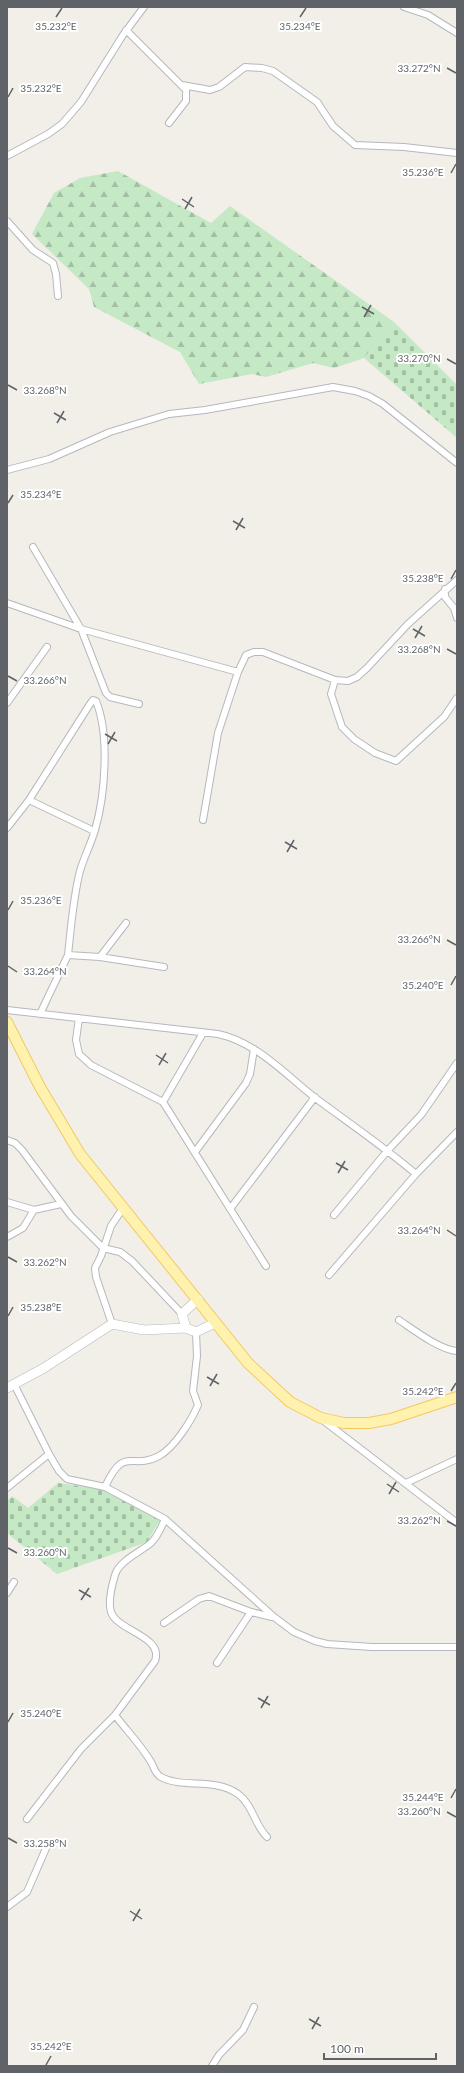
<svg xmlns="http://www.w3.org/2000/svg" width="464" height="2073" font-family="Lato,sans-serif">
<defs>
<pattern id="forest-firs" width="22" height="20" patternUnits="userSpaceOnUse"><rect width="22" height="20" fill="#c5e8c5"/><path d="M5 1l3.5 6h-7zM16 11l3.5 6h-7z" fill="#a3c0a4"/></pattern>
<pattern id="cemetery-stones" width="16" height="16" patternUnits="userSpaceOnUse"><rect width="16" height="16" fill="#c5e8c5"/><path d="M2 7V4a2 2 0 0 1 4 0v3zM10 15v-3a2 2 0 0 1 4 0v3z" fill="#a3c0a4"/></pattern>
</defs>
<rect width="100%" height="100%" fill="#f1efe8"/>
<!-- forest -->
<path fill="url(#forest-firs)" d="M 118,171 L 211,223 L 230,206 L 394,322 L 364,358 L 334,368 L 313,363 L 266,377 L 252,374 L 199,384 L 180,352 L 94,307 L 89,289 L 32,234 L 54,193 L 80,178 Z"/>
<!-- cemetery -->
<path fill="url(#cemetery-stones)" d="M 394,322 L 457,385 L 457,438 L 364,358 Z
M 58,1483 L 102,1489 L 160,1520 L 147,1542 L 57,1574 L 7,1533 L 7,1501 L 12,1496 L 28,1508 Z"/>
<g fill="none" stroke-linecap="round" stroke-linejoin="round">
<defs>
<path id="street" d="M 404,7 L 428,15 L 457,33
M 126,30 L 186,90 L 186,101 L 169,123
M 182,85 L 210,90 L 219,87 L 245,67 L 262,68 L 273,71 L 317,102 L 333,126 L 355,145 L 404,147 L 457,153
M 7,156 L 48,134 L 62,124 L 81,102 L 123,35 L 144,7
M 7,221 L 33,250 L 53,263 L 56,274 L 58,296
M 7,470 L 49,459 L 110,432 L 169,414 L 205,410 L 333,387 L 355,391 L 369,396 L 383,404 L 457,463
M 33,547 L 81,629 L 106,693 L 110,697 L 139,704
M 445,589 L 445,597 L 454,608 L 457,618
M 7,603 L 81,629 L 238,672
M 335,680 L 331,694 L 342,727 L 354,739 L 375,753 L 396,761 L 444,717 L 457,698
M 7,703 L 47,647
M 29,800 L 94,831
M 203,820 L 218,733 L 238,672 L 246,655 L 254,652 L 263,652 L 335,680 L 348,681 L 357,677 L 367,668 L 408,624 L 457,580
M 7,828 L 29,800 L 90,704 L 93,700 L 96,701 C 110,735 105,796 95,830 C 91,844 84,857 80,871 C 73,898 71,928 68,955
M 100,957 L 126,923
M 7,1010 L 218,1034 C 256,1042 285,1074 314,1097 C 349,1123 383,1146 416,1174 L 329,1275
M 40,1014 L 68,955 L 100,957 L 164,967
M 79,1018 L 76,1040 L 79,1054 L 91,1065 L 163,1102 L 266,1266
M 163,1102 L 203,1033
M 7,1140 L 15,1143 L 22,1150 L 71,1216 L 103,1248 L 120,1252 L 132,1261 L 182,1314
M 195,1152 L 246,1083 L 250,1074 L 254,1049
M 416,1174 L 457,1132
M 7,1202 L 34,1210 L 61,1204
M 230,1209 L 315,1097
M 334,1215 L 388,1150 L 421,1115 L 457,1063
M 7,1237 L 23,1228 L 34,1210
M 399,1320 C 414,1330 440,1350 457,1351
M 112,1324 L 96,1277 L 95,1268 L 101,1256 L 111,1226 L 123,1208
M 15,1386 L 49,1454 L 59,1471 L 67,1479 L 105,1487 L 165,1519 L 274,1617 L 294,1632 L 315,1641 L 327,1644 L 372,1647 L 457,1647
M 324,1421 L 457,1523
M 406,1483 L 457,1459
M 105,1487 C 125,1444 131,1471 159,1456 C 175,1447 191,1421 198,1405 L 193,1391 L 197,1356 L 196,1332
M 7,1488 L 49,1454
M 7,1593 L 14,1582
M 164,1623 L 199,1599 L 209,1596 L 251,1612 L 272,1617
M 217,1663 L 251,1612
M 115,1715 C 127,1731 141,1745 151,1762 C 154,1767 155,1774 161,1777 C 183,1789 214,1777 238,1794 C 253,1805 254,1824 267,1837
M 27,1819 L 81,1749 L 115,1715 L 155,1661 C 164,1636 117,1631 111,1612 C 108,1602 112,1585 115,1575 C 119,1561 140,1552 151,1543 C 158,1536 161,1528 165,1519
M 7,1907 L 27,1892 L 47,1846
M 212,2066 L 219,2055 L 243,2030 L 254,2007"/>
<path id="secondary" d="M 186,1328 L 182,1314 L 198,1299
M 7,1388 L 44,1368 L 112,1324 L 144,1330 L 186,1328 L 196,1332 L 215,1323"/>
<path id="primary" d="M 7,1022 L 40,1087 L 80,1154 L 248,1363 L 290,1402 L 321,1418 L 344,1423 L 369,1423 L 391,1419 L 457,1397"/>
</defs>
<!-- street casing -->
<use href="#street" stroke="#b5b8bc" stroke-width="8"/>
<!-- secondary casing -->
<use href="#secondary" stroke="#b6babf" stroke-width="10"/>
<!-- primary casing -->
<use href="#primary" stroke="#f2c960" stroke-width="12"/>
<!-- street -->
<use href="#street" stroke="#fff" stroke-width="6"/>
<!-- secondary -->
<use href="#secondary" stroke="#fff" stroke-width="9"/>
<!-- primary -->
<use href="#primary" stroke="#fff2af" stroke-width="10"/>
</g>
<!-- ticks -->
<path fill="none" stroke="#5f6368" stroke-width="1.5" d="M 56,17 L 62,8M 300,17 L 306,8M 447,68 L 456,73M 8,97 L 13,88M 451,173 L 456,164M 182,199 L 194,207M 185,209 L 192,197M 362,307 L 374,314M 364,317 L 371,305M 447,359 L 456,364M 8,385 L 17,390M 54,413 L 66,420M 57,423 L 64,411M 8,503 L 13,495M 233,521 L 245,528M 236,530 L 243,518M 451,579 L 456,570M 413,629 L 425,636M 415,638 L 422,626M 447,649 L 456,654M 8,676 L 17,681M 105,734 L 117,741M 108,744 L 115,732M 285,842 L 297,849M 287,852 L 294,840M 8,910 L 13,901M 447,940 L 456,945M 8,966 L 17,972M 451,985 L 456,976M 156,1055 L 168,1063M 159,1065 L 166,1053M 336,1163 L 348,1170M 338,1173 L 345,1161M 447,1230 L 456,1236M 8,1257 L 17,1262M 8,1316 L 13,1307M 207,1377 L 219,1384M 210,1386 L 217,1374M 451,1391 L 456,1383M 387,1484 L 399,1492M 389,1494 L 396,1482M 447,1521 L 456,1526M 8,1548 L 17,1553M 79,1590 L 91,1597M 81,1600 L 89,1588M 258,1698 L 270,1705M 261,1708 L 268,1696M 8,1722 L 13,1713M 451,1798 L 456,1789M 447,1812 L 456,1817M 8,1838 L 17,1843M 130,1911 L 142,1919M 133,1921 L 140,1909M 309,2019 L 321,2026M 312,2029 L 319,2017M 46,2065 L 51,2056"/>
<g font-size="10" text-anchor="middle" fill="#5f6368" stroke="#fff" stroke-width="4" stroke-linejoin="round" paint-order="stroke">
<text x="300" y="30">35.234°E</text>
<text x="56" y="30">35.232°E</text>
<text x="419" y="72">33.272°N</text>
<text x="41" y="92">35.232°E</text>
<text x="423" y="176">35.236°E</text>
<text x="419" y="362">33.270°N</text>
<text x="45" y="394">33.268°N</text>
<text x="41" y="498">35.234°E</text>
<text x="423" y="582">35.238°E</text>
<text x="419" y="653">33.268°N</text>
<text x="45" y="684">33.266°N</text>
<text x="41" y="904">35.236°E</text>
<text x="419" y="943">33.266°N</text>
<text x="45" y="975">33.264°N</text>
<text x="423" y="989">35.240°E</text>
<text x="419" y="1234">33.264°N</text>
<text x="45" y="1266">33.262°N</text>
<text x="41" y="1311">35.238°E</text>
<text x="423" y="1395">35.242°E</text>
<text x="419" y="1524">33.262°N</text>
<text x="45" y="1556">33.260°N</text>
<text x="41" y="1717">35.240°E</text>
<text x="423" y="1801">35.244°E</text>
<text x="419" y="1815">33.260°N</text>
<text x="45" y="1847">33.258°N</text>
<text x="51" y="2050">35.242°E</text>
</g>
<!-- border -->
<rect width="464" height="2073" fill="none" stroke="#5f6368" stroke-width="16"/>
<!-- scale -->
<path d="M324 2053v6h112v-6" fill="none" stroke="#5f6368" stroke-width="2"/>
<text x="330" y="2053" font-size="12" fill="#5f6368" stroke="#ffffff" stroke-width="3" paint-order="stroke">100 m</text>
</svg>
